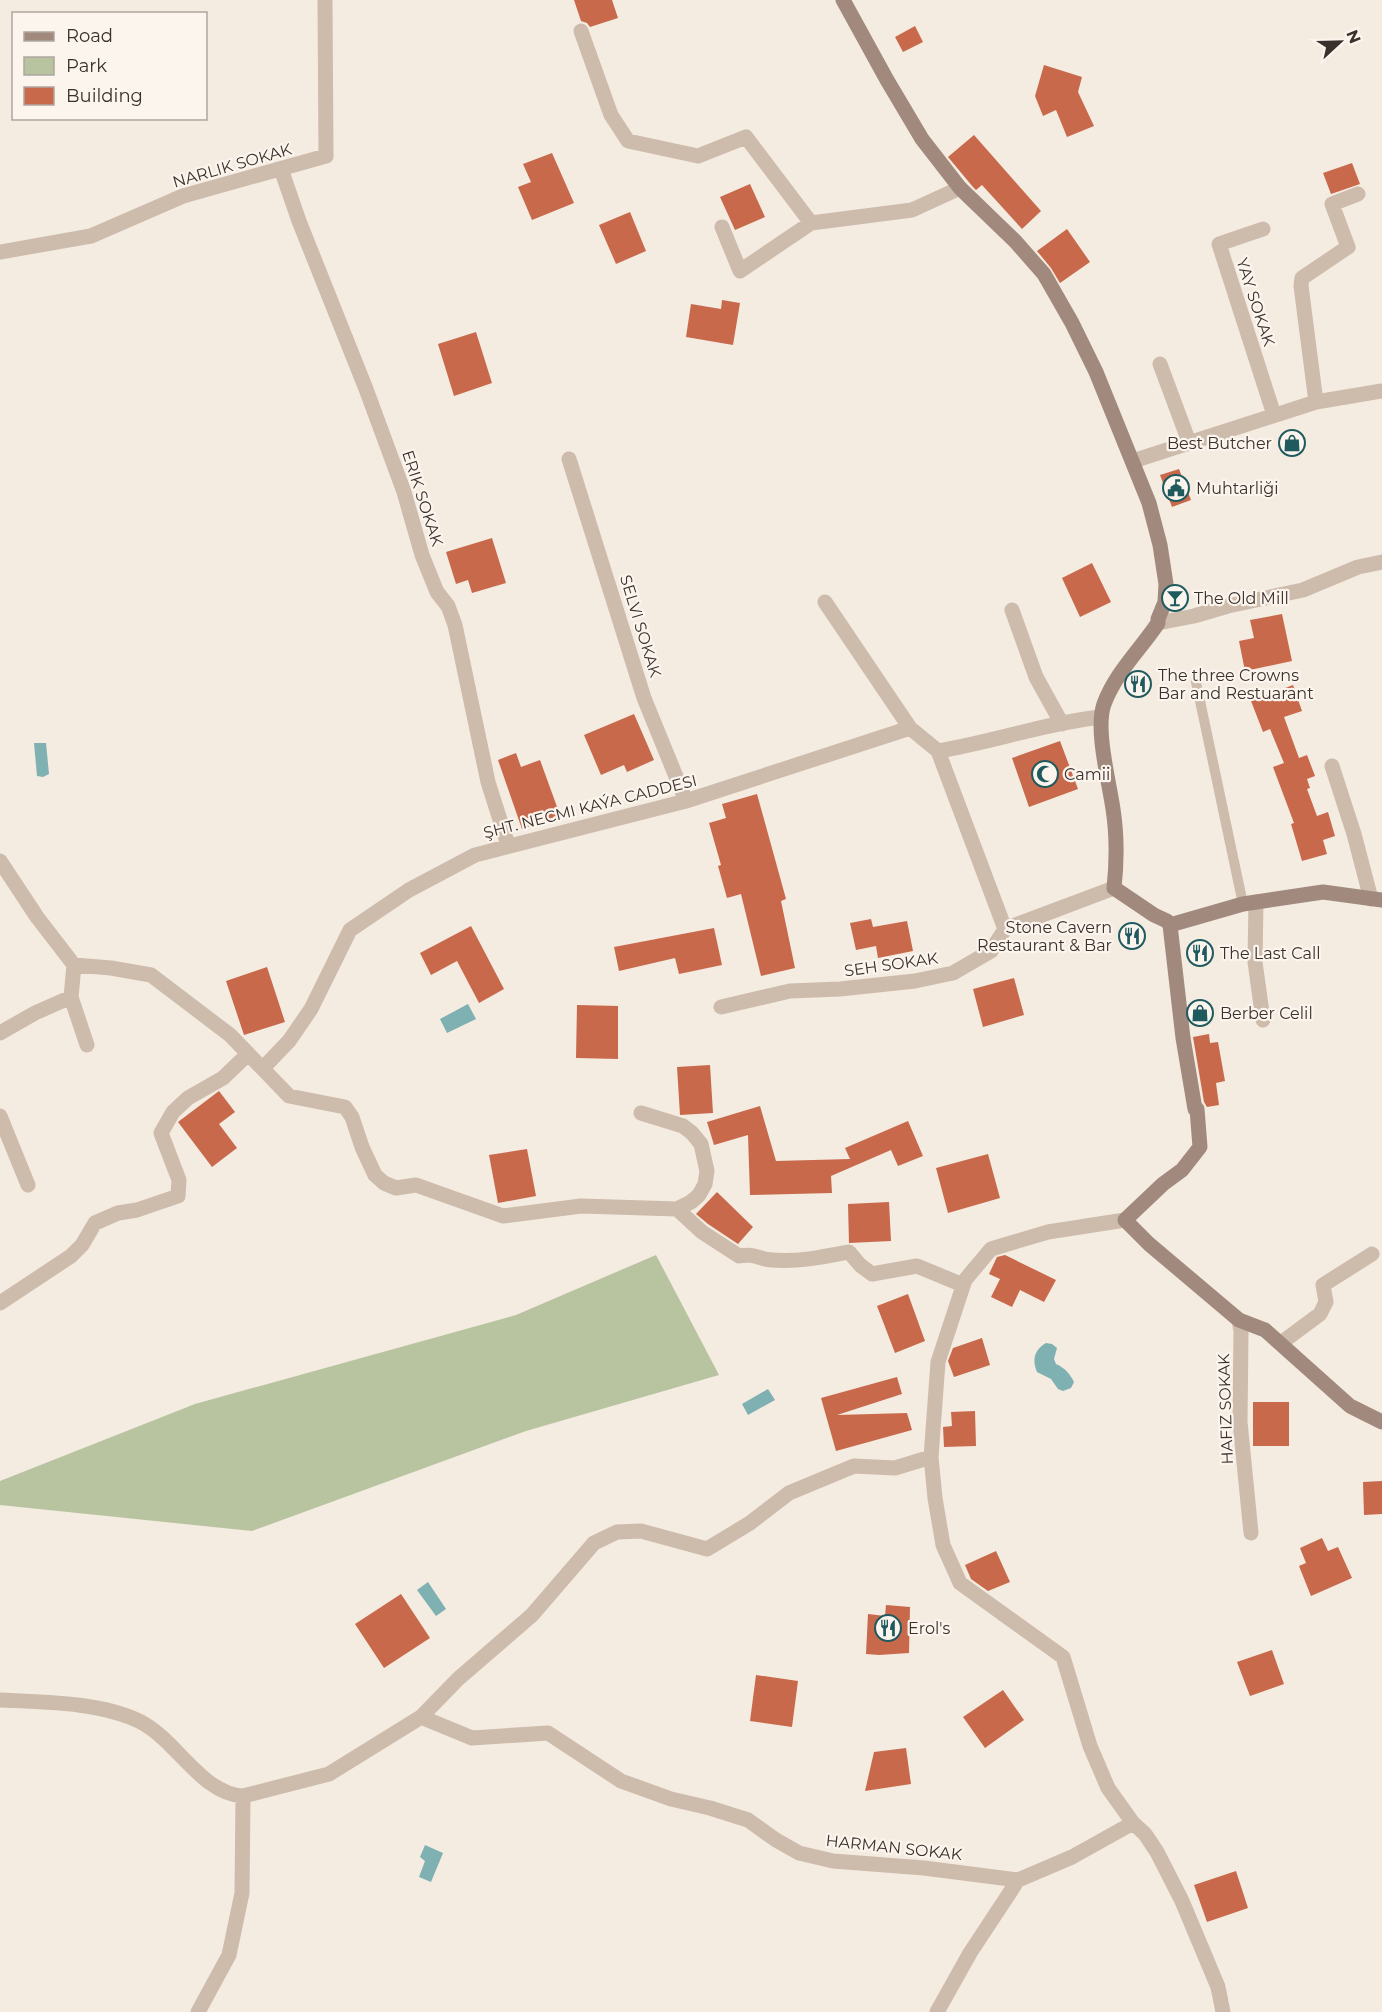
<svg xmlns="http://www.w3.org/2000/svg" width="1382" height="2012" font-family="Montserrat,sans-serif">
<rect width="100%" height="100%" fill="#f4ebe1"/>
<!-- green -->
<path fill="#b8c4a0" d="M 656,1255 L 719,1375 L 526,1431 L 252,1531 L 0,1505 L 0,1481 L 195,1404 L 516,1315 Z"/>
<!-- water -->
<path fill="#7fb0b2" d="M 34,743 L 46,743 L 49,774 L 43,777 L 37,776 Z
M 468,1004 L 476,1019 L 447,1033 L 440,1019 Z
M 1046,1343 L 1052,1344 L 1057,1348 L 1054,1359 L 1056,1364 C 1065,1368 1070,1374 1074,1382 L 1071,1388 L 1063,1391 L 1058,1389 L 1051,1379 L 1037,1372 C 1032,1360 1034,1350 1046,1343 Z
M 768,1389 L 775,1400 L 748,1415 L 742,1404 Z
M 428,1582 L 446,1609 L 436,1616 L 417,1590 Z
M 425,1845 L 443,1853 L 431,1882 L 419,1877 L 425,1861 L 420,1857 Z"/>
<!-- building -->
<path fill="#c8694b" d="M 574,0 L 612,0 L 618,18 L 590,27 L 587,23 L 581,21 Z
M 915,26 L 923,42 L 903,52 L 895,37 Z
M 1044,65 L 1082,77 L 1078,92 L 1094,126 L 1067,137 L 1056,110 L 1043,116 L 1035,96 Z
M 974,135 L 1041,211 L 1022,229 L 982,185 L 976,190 L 973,187 L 948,157 Z
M 552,153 L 574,203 L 532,220 L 518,187 L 531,182 L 523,164 Z
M 1352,163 L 1360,184 L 1331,194 L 1323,173 Z
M 750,184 L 765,217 L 735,230 L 720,197 Z
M 630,212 L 646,251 L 616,264 L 599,225 Z
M 1067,229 L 1090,262 L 1060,283 L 1051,268 L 1037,251 Z
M 722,300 L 740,303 L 733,345 L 686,337 L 691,304 L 721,309 Z
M 476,332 L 492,383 L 454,396 L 438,344 Z
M 1179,469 L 1191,500 L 1172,507 L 1160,475 Z
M 492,538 L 506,583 L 472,593 L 468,580 L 456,584 L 446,552 Z
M 1092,563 L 1111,602 L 1080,617 L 1062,578 Z
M 1282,614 L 1292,661 L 1245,671 L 1239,641 L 1254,638 L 1250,620 Z
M 1293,685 L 1302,711 L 1284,717 L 1299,758 L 1307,755 L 1315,776 L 1307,779 L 1310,788 L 1307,789 L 1317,816 L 1328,812 L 1335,836 L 1323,840 L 1327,854 L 1302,861 L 1291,824 L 1294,823 L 1273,767 L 1284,763 L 1270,729 L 1263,732 L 1251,701 Z
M 634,714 L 654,760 L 627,772 L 624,765 L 601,775 L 584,735 Z
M 1060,741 L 1078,789 L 1029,807 L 1012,758 Z
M 516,753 L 521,767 L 540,760 L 560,815 L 522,829 L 498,760 Z
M 757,794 L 786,899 L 781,901 L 795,968 L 761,976 L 741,894 L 727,898 L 718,866 L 721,865 L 709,823 L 726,818 L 722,804 Z
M 871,919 L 873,927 L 907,921 L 913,951 L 878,958 L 876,946 L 856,950 L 850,923 Z
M 471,926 L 504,989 L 479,1003 L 457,961 L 431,975 L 420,953 Z
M 714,928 L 722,965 L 679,974 L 675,958 L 619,971 L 614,947 Z
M 267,967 L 285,1022 L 244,1035 L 226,981 Z
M 1014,978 L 1024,1015 L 983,1027 L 973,989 Z
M 577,1005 L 618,1006 L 618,1059 L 576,1058 Z
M 1209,1034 L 1210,1043 L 1218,1042 L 1225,1081 L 1216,1083 L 1219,1105 L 1207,1107 L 1204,1102 L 1193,1037 Z
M 710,1065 L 713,1113 L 680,1115 L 677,1067 Z
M 219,1091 L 235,1112 L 219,1124 L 237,1148 L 212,1167 L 178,1122 Z
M 760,1106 L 776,1161 L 850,1159 L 845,1148 L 908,1121 L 923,1156 L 898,1166 L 891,1150 L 831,1176 L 832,1193 L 750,1195 L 748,1135 L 714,1145 L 707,1122 Z
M 527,1149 L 536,1196 L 498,1203 L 489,1155 Z
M 988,1154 L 1000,1198 L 948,1213 L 936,1168 Z
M 717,1192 L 753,1227 L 738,1244 L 708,1224 L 696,1214 Z
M 889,1202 L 891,1241 L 849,1243 L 848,1204 Z
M 1005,1255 L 1056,1280 L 1044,1302 L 1020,1290 L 1012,1307 L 991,1297 L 1000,1279 L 989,1274 L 997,1257 Z
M 908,1294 L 925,1341 L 895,1353 L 877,1306 Z
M 982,1338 L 990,1365 L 954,1377 L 948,1361 L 953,1348 Z
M 897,1377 L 902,1394 L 837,1415 L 907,1413 L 912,1430 L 836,1451 L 821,1398 Z
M 1253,1402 L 1289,1402 L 1289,1446 L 1253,1446 Z
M 975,1411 L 976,1446 L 944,1447 L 943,1427 L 952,1426 L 951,1412 Z
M 1382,1481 L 1382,1514 L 1364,1515 L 1363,1482 Z
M 1322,1538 L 1328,1551 L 1338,1547 L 1352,1578 L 1311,1596 L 1299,1566 L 1306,1563 L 1300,1548 Z
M 996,1551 L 1010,1582 L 988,1591 L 971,1579 L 965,1565 Z
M 401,1594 L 430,1638 L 384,1668 L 355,1624 Z
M 886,1605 L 910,1607 L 909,1653 L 879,1655 L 866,1654 L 868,1614 L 885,1616 Z
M 1272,1650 L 1284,1684 L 1250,1696 L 1237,1662 Z
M 756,1675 L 798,1681 L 792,1727 L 750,1721 Z
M 1003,1690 L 1024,1720 L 985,1748 L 963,1717 Z
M 906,1748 L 911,1784 L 865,1791 L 874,1752 Z
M 1236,1871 L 1248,1908 L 1207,1922 L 1194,1885 Z"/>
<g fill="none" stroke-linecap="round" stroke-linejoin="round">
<!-- lane -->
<path stroke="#cdbbac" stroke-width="10" d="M 1196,682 L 1243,904"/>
<!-- street -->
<path stroke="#cdbbac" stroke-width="15" d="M 581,31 L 611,115 L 628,141 L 698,156 L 746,137 L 811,223
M 281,169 L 299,221 L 366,389 L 404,492 L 422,555 L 437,592 L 448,606 L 455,625 L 488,782 L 508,845
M 722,227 L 740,271 L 811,223 L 912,210 L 960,188
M 1263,229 L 1219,244 L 1274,415
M 0,252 L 91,236 L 183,196 L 326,156 L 325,0
M 1160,364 L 1189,442
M 1316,402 L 1301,286 L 1302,278 L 1348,247 L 1332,204 L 1358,194
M 569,459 L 644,698 L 686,801
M 1133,461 L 1316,402 L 1382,391
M 825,602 L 910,728
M 1012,610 L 1036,677 L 1062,724
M 1158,623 L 1194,616 L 1228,606 L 1303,590 L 1358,567 L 1382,562
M 938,751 L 1005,929
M 1332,766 L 1354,834 L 1371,899
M 0,861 L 37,917 L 74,965 L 111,968 L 151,975 L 230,1035 L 289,1096 L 345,1107 L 352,1117 L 362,1147 L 375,1175 L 384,1183 L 396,1188 L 416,1185 L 503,1216 L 581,1206 L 677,1209 L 691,1202 L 699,1195 L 705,1184 L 707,1171 L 701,1144 L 692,1133 L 683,1126 L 641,1113
M 1256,902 L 1255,962 L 1263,1020
M 71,997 L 87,1045
M 721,1007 L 790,991 L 840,989 L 915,981 L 953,973 L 991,951 L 1005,929 L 1114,888
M 0,1033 L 35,1013 L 71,997 L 74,965
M 263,1068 L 289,1041 L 311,1009 L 350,930 L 409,890 L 475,855 L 686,801 L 910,728 L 938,751 C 993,742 1046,723 1101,717
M 0,1116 L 28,1185
M 677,1209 L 702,1232 L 739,1256 C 755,1253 758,1259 772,1260 C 799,1262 823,1257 849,1252 L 860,1265 L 872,1274 L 917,1266 L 963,1285
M 1125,1220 L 1048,1232 L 991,1249 L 965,1280 L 938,1362 L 931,1457 L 935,1498 L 943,1545 L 960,1583 L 1063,1657 L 1090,1746 L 1108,1788 L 1133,1823 L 1145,1834 L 1157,1852 L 1182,1901 L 1218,1987 L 1223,2012
M 0,1303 L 71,1256 L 82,1245 L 95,1223 L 118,1213 L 137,1210 L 178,1196 L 179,1180 L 161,1133 L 173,1112 L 188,1098 L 223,1078 L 248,1054
M 1239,1320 L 1241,1331 L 1240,1422 L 1251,1533
M 1281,1343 L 1320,1314 L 1326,1302 L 1323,1285 L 1372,1254
M 0,1700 C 43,1702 101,1702 141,1722 C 177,1741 202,1794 243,1796 L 329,1774 L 421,1717 L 458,1679 L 532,1615 L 594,1543 L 617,1532 L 641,1531 L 707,1549 L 750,1523 L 789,1493 L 854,1466 L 895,1468 L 931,1457
M 421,1717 L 472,1738 L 548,1733 L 621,1781 L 671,1799 L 710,1808 L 748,1820 L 776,1840 L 799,1853 L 833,1861 L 924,1868 L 1018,1880 L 1072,1857 L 1133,1823
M 198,2012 L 229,1955 L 242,1893 L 243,1796
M 937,2012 L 970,1953 L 1018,1880"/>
<!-- secondary -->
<path stroke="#a18a7d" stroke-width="15" d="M 843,0 L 887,80 L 922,139 L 960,188 L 1015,241 L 1044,274 L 1072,323 L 1096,372 L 1149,503 L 1160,545 L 1166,584 L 1165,602 L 1158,619 L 1158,623 C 1140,650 1116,672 1104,704 C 1095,729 1109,781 1113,809 C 1117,835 1117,861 1114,888 L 1154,915 L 1167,921 L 1170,925
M 1170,925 L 1183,1038 L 1195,1109 L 1197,1109 L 1200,1147 L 1182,1170 L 1163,1184 L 1125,1220 L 1149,1244 L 1239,1320 L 1265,1330 L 1350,1406 L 1382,1422
M 1170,925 L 1243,904 L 1323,892 L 1382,900"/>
</g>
<!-- icons -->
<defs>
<symbol id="shop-ring" viewBox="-11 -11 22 22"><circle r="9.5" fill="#fbf5ee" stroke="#1f5a5e" stroke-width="1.5"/><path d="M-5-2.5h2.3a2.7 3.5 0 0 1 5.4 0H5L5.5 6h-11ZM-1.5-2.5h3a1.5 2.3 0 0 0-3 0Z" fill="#1f5a5e"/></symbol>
<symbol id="civic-ring" viewBox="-11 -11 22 22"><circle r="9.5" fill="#fbf5ee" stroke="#1f5a5e" stroke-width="1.5"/><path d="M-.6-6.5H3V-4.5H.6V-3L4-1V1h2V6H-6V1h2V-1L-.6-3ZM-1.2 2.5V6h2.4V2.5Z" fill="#1f5a5e"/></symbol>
<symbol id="bar-ring" viewBox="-11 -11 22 22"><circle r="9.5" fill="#fbf5ee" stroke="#1f5a5e" stroke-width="1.5"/><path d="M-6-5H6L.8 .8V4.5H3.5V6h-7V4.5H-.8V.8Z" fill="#1f5a5e"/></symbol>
<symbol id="restaurant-ring" viewBox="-11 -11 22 22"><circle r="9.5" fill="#fbf5ee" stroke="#1f5a5e" stroke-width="1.5"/><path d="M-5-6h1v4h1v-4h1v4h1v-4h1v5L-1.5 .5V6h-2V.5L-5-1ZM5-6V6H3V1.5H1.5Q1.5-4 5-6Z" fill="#1f5a5e"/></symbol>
<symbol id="mosque-ring" viewBox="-11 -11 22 22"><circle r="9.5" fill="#fbf5ee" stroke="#1f5a5e" stroke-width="1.5"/><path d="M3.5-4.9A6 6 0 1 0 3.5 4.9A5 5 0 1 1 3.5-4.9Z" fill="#1f5a5e"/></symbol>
</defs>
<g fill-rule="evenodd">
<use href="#shop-ring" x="1277" y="428" width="30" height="30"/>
<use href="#civic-ring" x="1161" y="473" width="30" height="30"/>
<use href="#bar-ring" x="1160" y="583" width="30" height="30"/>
<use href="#restaurant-ring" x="1123" y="669" width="30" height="30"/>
<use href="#mosque-ring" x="1030" y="759" width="30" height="30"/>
<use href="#restaurant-ring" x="1117" y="921" width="30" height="30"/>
<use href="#restaurant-ring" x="1185" y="938" width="30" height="30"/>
<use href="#shop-ring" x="1185" y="998" width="30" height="30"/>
<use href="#restaurant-ring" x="873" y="1613" width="30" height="30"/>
</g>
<g text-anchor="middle" stroke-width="4.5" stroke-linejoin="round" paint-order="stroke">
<!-- street labels -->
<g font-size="16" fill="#3b302b" stroke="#fbf5ee">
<text transform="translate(232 165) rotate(-16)" y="6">NARLIK SOKAK</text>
<text transform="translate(1256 302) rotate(72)" y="6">YAY SOKAK</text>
<text transform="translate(423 498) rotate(72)" y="6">ERIK SOKAK</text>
<text transform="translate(641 626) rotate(73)" y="6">SELVI SOKAK</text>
<text transform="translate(590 806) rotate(-14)" y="6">ŞHT. NECMI KAÝA CADDESI</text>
<text transform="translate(891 964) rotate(-8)" y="6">SEH SOKAK</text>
<text transform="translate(1225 1409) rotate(-92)" y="6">HAFIZ SOKAK</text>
<text transform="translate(894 1847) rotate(6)" y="6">HARMAN SOKAK</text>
</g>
<!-- poi labels -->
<g font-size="16" fill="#3b302b" stroke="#fbf5ee" text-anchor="start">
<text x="1272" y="449" text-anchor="end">Best Butcher</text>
<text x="1196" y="494">Muhtarliği</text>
<text x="1194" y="604">The Old Mill</text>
<text x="1158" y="681">The three Crowns<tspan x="1158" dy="18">Bar and Restuarant</tspan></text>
<text x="1064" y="780">Camii</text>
<text x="1112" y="933" text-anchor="end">Stone Cavern<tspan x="1112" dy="18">Restaurant &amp; Bar</tspan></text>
<text x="1220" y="959">The Last Call</text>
<text x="1220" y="1019">Berber Celil</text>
<text x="908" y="1634">Erol's</text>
</g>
</g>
<!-- legend -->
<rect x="12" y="12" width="195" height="108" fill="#fbf5ee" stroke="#aea6a0" stroke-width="1.5"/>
<rect x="24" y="32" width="30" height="9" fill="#a18a7d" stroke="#aea6a0" stroke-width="1.5"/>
<text x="66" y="42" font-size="18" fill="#3b302b">Road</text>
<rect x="24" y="57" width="30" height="18" fill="#b8c4a0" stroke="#aea6a0" stroke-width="1.5"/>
<text x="66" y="72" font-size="18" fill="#3b302b">Park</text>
<rect x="24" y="87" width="30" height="18" fill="#c8694b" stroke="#aea6a0" stroke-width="1.5"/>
<text x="66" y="102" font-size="18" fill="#3b302b">Building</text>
<!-- north arrow -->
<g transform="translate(1340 42) rotate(68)" stroke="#fbf5ee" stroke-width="4.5" paint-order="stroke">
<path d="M0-4.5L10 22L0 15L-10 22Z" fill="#3b302b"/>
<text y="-9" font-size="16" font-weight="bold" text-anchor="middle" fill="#3b302b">N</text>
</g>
</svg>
